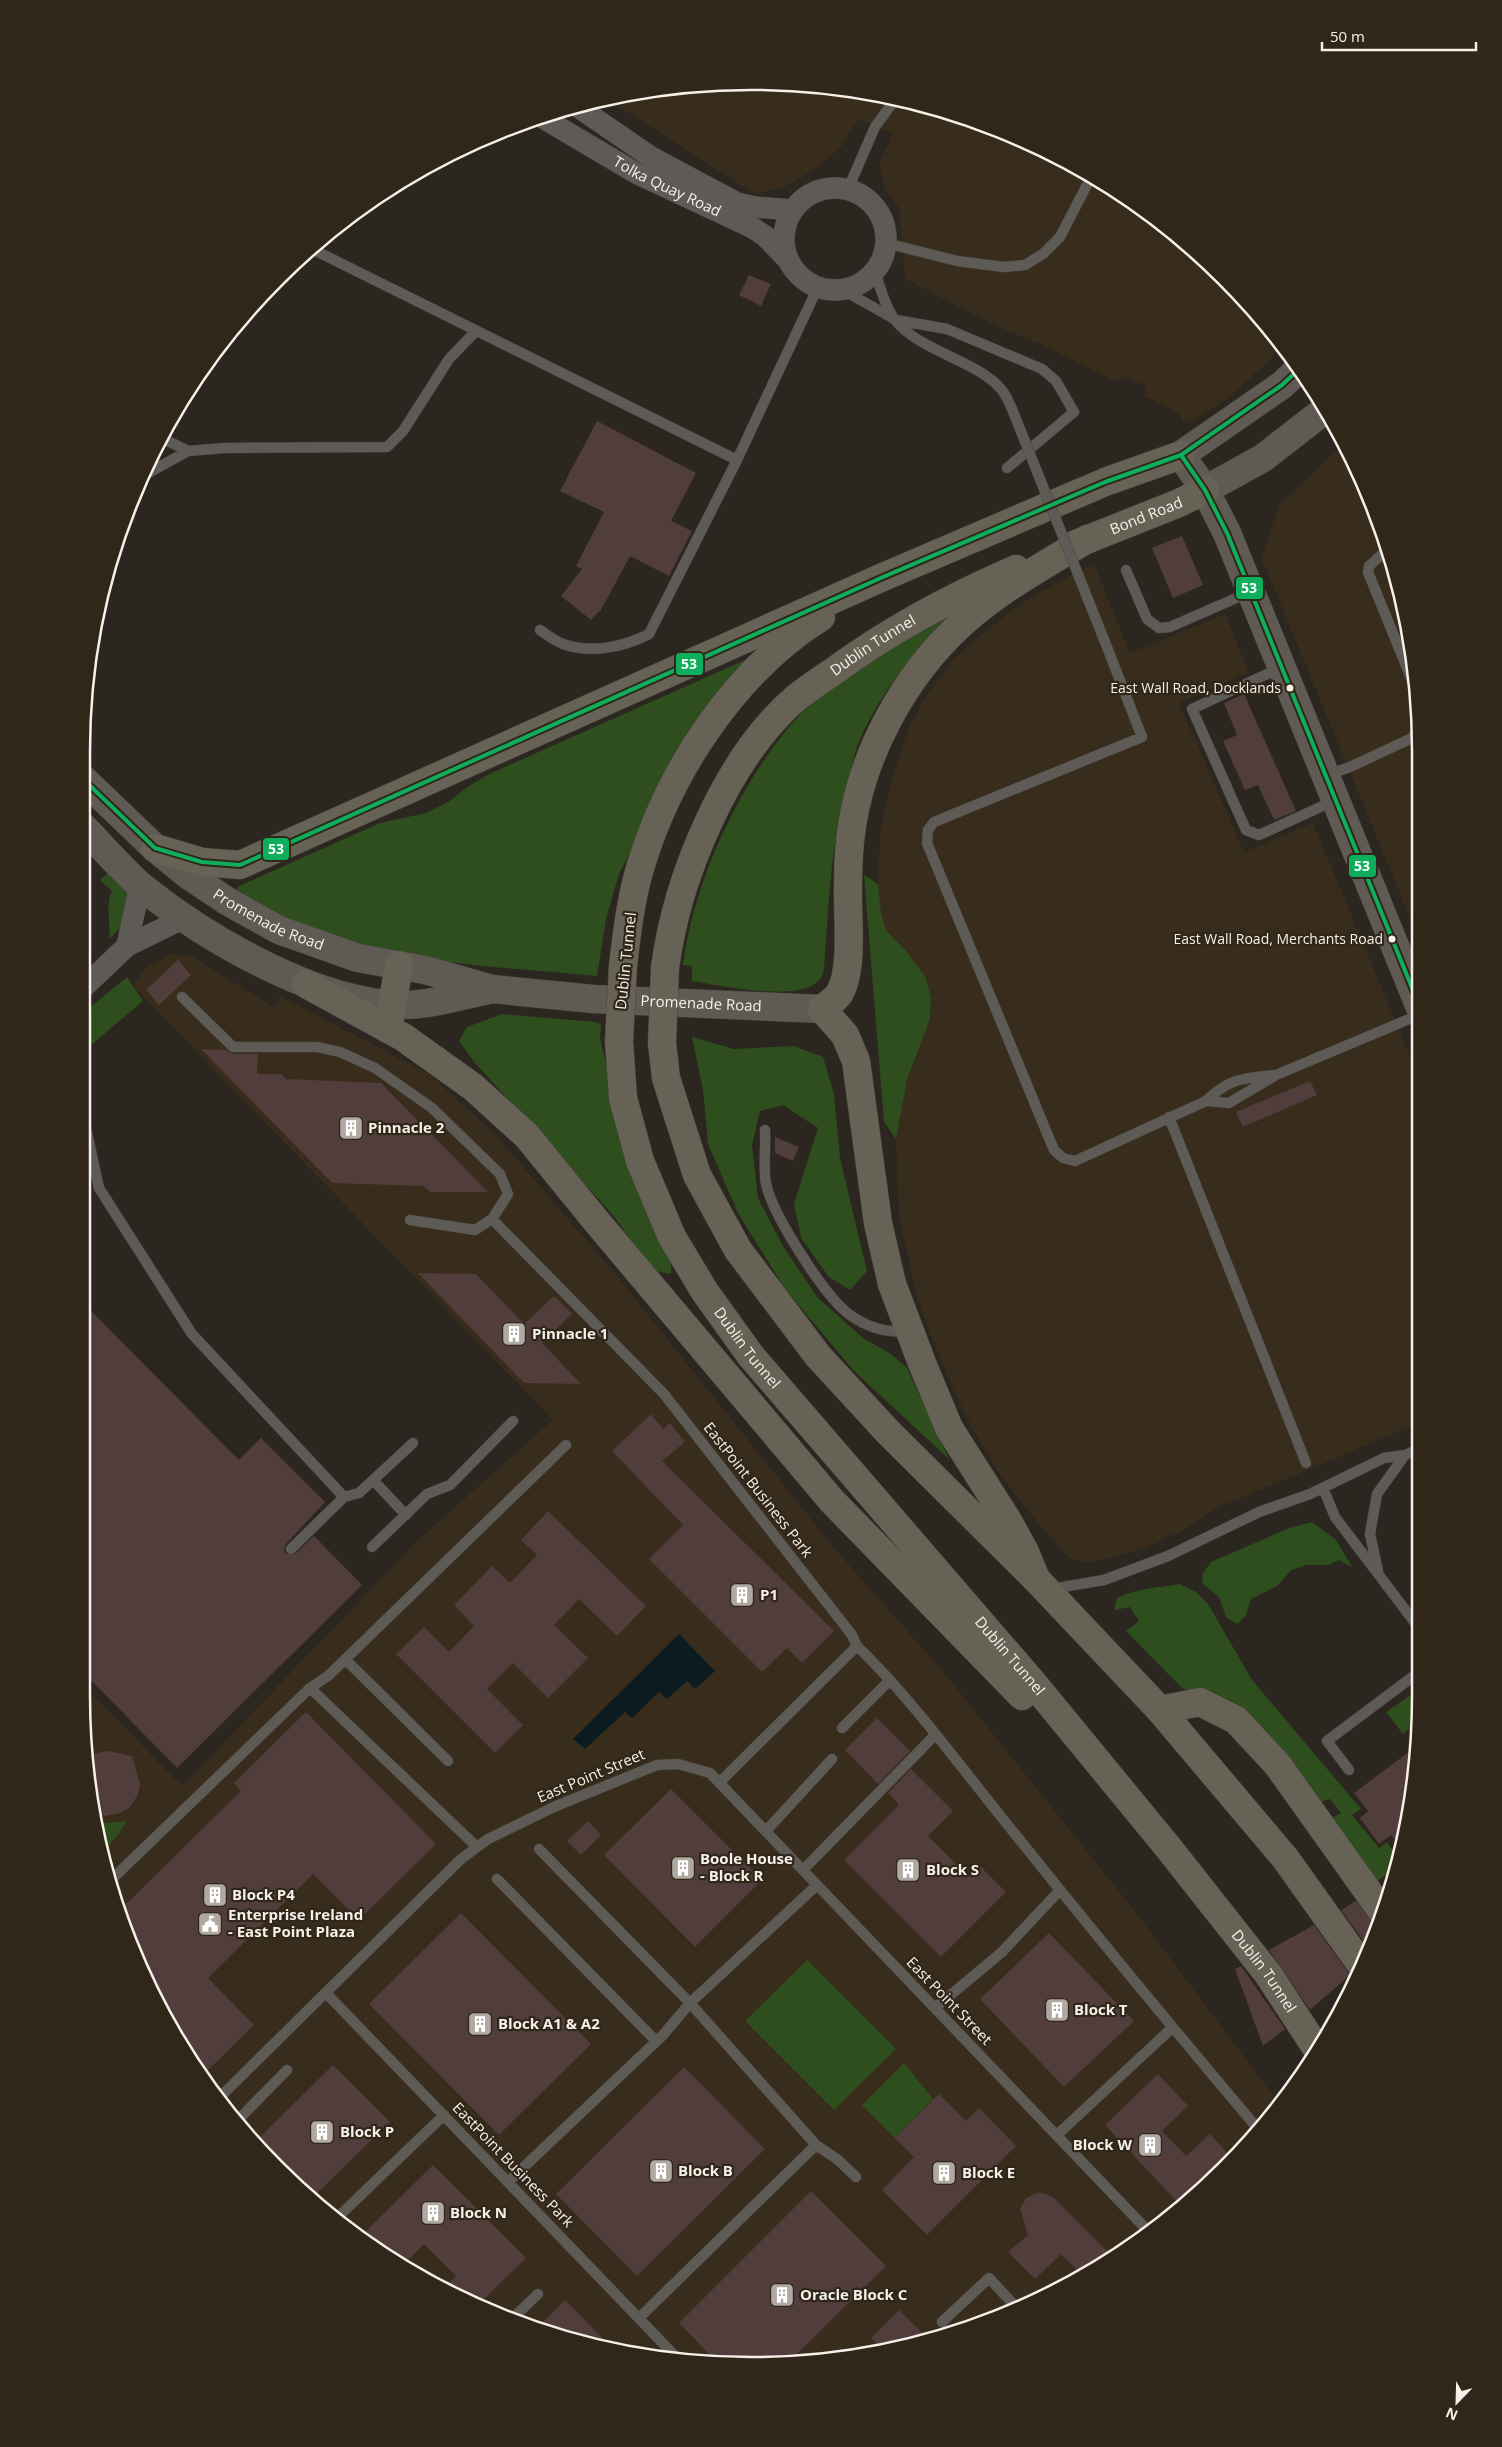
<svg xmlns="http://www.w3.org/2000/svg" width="1502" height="2447" font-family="'Open Sans',sans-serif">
<rect width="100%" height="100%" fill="#2b261f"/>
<!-- built -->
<path fill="#382c1c" d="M 751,81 L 882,94 L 1008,132 L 1123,194 L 1254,309 L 1282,348 L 1230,397 L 1197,418 L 1183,423 L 1179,413 L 1143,396 L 1147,387 L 1125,376 L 1115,381 L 1042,345 L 1000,328 L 905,279 L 899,208 L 885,190 L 880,169 L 881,159 L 893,134 L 858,119 L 842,146 L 817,168 L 784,187 L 755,194 L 606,98 L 621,94 Z
M 1343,444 L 1398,577 L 1419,707 L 1419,940 L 1262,559 L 1278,506 Z
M 1094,564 L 1130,653 L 1225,614 L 1249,672 L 1179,703 L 1244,852 L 1313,823 L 1419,1078 L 1419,1423 L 1217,1508 L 1184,1530 L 1147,1547 L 1109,1559 L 1086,1562 L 1073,1560 L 1063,1552 L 1024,1506 L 997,1470 L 972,1427 L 952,1387 L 929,1331 L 915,1289 L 899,1215 L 896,1139 L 907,1080 L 930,1019 L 931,998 L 926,978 L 907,952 L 886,930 L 881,913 L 878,884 L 880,833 L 888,794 L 907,732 L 922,702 L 952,661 L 978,637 L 1010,611 L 1040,592 Z
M 171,954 L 191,956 L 274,1007 L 280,996 L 429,1074 L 495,1134 L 618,1277 L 834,1548 L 943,1671 L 1134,1910 L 1279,2103 L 1225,2169 L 1158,2228 L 1047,2297 L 966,2330 L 839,2360 L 751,2366 L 621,2353 L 536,2330 L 379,2253 L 278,2170 L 219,2103 L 150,1992 L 117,1911 L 87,1784 L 87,1689 L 182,1786 L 417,1541 L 553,1420 L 133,986 L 145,968 Z"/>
<!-- green -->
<path fill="#2e4e1d" d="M 956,609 C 919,647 883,688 861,737 C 856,747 854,759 851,769 C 831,834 829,902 824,969 C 823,972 822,977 820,979 C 802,1004 718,985 692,981 L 692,966 L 683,965 C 695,870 755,747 830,686 C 869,656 914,634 956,609 Z
M 745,660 L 749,663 L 645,824 L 619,874 L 606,919 L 597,976 C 518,968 436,966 360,945 C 332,938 304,926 278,914 C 265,908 243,902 236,890 L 239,886 L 380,823 L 426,813 L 448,802 L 469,786 L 489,774 Z
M 110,871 C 138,901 138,911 109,939 C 111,925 105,903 112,891 L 100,880 Z
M 864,875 L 878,884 L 881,913 L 886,930 L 907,952 L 926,978 L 931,998 L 930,1019 L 907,1080 L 896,1139 L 884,1122 Z
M 127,977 L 143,1001 L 84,1051 L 84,1012 Z
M 502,1014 L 596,1022 L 601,1025 L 600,1038 L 634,1179 L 648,1216 L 671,1264 L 671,1274 L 654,1271 L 612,1214 L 475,1063 L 459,1041 L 467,1027 Z
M 692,1037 L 734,1049 L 794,1046 L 823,1057 L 834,1094 L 840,1158 L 867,1271 L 850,1290 L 829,1277 L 801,1238 L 794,1204 L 818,1128 L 783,1105 L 760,1111 L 752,1145 L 758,1198 L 784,1248 L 818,1298 L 863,1338 L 891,1354 L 907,1368 L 949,1459 L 854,1371 L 785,1289 L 738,1213 L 708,1144 L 703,1090 Z
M 1312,1522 L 1336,1540 L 1352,1567 L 1339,1560 L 1329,1565 L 1306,1565 L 1291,1570 L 1277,1586 L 1251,1599 L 1246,1615 L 1237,1624 L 1226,1617 L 1219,1597 L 1202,1583 L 1203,1573 L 1211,1562 L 1289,1528 Z
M 1180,1584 L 1196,1592 L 1208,1604 L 1252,1680 L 1361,1809 L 1352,1815 L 1379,1848 L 1387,1842 L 1396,1855 L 1393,1871 L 1375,1882 L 1325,1821 L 1341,1813 L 1330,1799 L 1315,1804 L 1219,1707 L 1181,1687 L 1126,1631 L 1139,1621 L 1130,1607 L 1114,1610 L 1117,1598 C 1137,1588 1158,1588 1180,1584 Z
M 1419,1689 L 1419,1721 L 1403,1734 L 1386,1712 Z
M 127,1821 L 118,1835 L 103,1852 L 96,1824 Z
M 807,1960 L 896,2049 L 834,2110 L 745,2021 Z
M 904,2063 L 933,2099 L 895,2138 L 862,2105 Z"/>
<!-- water -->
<path fill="#0b1b1f" d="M 679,1634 L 715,1671 L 695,1689 L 687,1681 L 667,1699 L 659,1692 L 632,1718 L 625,1712 L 585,1749 L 573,1739 Z"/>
<!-- building -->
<path fill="#513d3b" d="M 749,275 L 771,284 L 761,306 L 739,295 Z
M 597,421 L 696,473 L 671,521 L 692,531 L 669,576 L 630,556 L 600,612 L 599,611 L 591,620 L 561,596 L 582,569 L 576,566 L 604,512 L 560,491 Z
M 1182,536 L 1203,585 L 1173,598 L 1152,548 Z
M 1244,694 L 1296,811 L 1274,820 L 1258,785 L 1245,790 L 1223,741 L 1237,735 L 1224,703 Z
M 178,960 L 191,975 L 159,1005 L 146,990 Z
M 201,1049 L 226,1050 L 233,1054 L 258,1054 L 257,1074 L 281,1074 L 286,1079 L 381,1083 L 488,1192 L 430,1192 L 423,1186 L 332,1183 Z
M 1310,1081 L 1317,1095 L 1243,1127 L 1236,1112 Z
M 775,1137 L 799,1147 L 793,1161 L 775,1153 Z
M 418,1273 L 476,1274 L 524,1324 L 554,1296 L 572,1314 L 542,1343 L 581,1384 L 524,1383 Z
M 85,1305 L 239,1460 L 261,1438 L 325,1502 L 286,1544 L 284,1550 L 286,1554 L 295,1554 L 314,1536 L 362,1585 L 177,1768 L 87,1676 Z
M 651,1414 L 663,1429 L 670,1423 L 685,1442 L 662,1461 L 834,1631 L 802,1663 L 787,1648 L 762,1672 L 649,1559 L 683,1525 L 612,1451 Z
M 548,1511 L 646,1606 L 617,1636 L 579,1599 L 554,1625 L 588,1658 L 548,1698 L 513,1663 L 487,1689 L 523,1725 L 495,1753 L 396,1654 L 424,1627 L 449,1652 L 474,1626 L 454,1605 L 492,1566 L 510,1583 L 537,1555 L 521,1540 Z
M 306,1712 L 436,1844 L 359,1920 L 313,1874 L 208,1978 L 254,2025 L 202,2076 L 150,1992 L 117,1913 L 241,1791 L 234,1783 Z
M 877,1718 L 910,1751 L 878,1784 L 845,1750 Z
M 1418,1745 L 1398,1844 L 1391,1835 L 1379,1844 L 1360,1818 L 1368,1811 L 1354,1793 Z
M 108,1751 L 132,1756 L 140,1784 L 138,1795 L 129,1808 L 121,1813 L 104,1816 L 94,1813 L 87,1784 L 87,1755 Z
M 911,1769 L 953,1811 L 928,1836 L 968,1876 L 979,1865 L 1006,1892 L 941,1957 L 844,1860 L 899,1805 L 888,1793 Z
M 671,1789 L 762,1880 L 695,1947 L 604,1855 Z
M 588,1821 L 601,1835 L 581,1855 L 567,1841 Z
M 1356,1901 L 1377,1928 L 1368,1947 L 1341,1910 Z
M 461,1913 L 591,2044 L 499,2135 L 369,2004 Z
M 1314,1925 L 1350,1975 L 1310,2010 L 1269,1950 Z
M 1049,1933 L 1134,2021 L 1064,2087 L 980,1999 Z
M 1241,1966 L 1285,2029 L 1263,2046 L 1235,1969 Z
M 333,2065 L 390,2122 L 312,2198 L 278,2170 L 254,2143 Z
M 684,2067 L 765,2149 L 637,2276 L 556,2194 Z
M 1158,2074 L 1188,2106 L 1162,2131 L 1186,2156 L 1210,2134 L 1233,2159 L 1225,2169 L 1182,2207 L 1105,2125 Z
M 939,2094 L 966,2121 L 979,2108 L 1016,2146 L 927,2235 L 882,2190 L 914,2157 L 895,2138 Z
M 433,2165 L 526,2258 L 480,2303 L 446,2286 L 456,2276 L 424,2244 L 403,2265 L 379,2253 L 360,2237 Z
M 811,2191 L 886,2266 L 788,2363 L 751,2366 L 718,2363 L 679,2323 Z
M 1040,2192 L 1053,2197 L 1112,2256 L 1082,2275 L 1061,2254 L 1035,2279 L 1008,2252 L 1028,2235 L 1020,2209 L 1026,2198 Z
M 565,2300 L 616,2352 L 535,2330 Z
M 899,2310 L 928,2339 L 883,2350 L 871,2338 Z"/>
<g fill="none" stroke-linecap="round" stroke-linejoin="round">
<defs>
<path id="lane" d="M 848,189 L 875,127 L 896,98
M 886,243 L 957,261 L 1004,267 L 1025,265 L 1043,254 L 1060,237 L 1091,177
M 312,249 L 737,460
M 875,271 C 880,287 885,306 895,320 C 919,351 976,360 1001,389 C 1005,394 1009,402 1012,409
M 841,289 L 896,320 L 947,329 L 1042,369 L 1056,381 L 1074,412 L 1007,468
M 164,439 L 188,451
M 148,473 L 188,451 L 225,448 L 387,447 L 403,431 L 449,359 L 476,331
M 1387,550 L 1369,566 L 1368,572 L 1416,690
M 1126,570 L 1147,619 L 1159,628 L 1170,627 L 1250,592
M 540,630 C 547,635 555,641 563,644 C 591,654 624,647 649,634 L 737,460 L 818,287
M 1105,642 L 1142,737 L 934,822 L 928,830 L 927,843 L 1054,1150 L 1063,1158 L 1075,1161 L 1206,1101 C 1229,1078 1244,1078 1276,1075
M 1280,668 L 1192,709 L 1246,830 L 1259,835 L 1336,800
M 1327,775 L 1350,767 L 1412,738 L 1419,727
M 182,997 L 233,1047 L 317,1047 L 340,1052 L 375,1068 L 432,1108 L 500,1174 L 508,1194 L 492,1219 L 475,1230 L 410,1220
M 1206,1101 L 1229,1103 L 1276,1075 L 1419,1015
M 1169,1117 L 1306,1463
M 84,1119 L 99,1188 L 192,1334 L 344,1497 L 359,1493 L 413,1443
M 765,1130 C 766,1147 763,1168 766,1184 C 773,1215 824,1296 850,1315 C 867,1327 887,1333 907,1331
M 492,1219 L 664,1394 L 852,1635 L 857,1646 L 719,1783
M 373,1480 L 406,1515
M 1323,1488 L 1335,1517 L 1419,1628
M 372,1547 L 427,1494 L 450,1485 L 513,1421
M 291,1549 L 344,1497
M 1378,1571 L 1370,1534 L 1377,1494 L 1405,1455
M 1051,1589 L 1104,1580 L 1168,1556 L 1259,1512 L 1310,1494 L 1384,1458 L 1405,1455 L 1419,1449
M 857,1646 C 914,1701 965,1773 1015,1834 C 1095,1934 1176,2032 1258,2129
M 345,1659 L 448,1761
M 310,1688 L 477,1847
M 842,1728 L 889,1681
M 1349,1770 L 1327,1741 L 1419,1672
M 766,1831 L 832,1759
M 539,1849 L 690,2003 L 816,2145 L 837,2159 L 856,2177
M 803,1870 L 935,1735
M 497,1879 L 656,2041
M 110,1881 L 310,1688 L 328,1676 L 566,1445
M 326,1993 L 678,2359
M 935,2008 L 1002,1952 L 1060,1890
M 217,2100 L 461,1859 L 488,1839 L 556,1806 L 657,1765 L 678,1764 L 710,1773 L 1150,2233
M 236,2122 L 287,2070
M 1057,2135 L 1172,2028
M 508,2182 L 663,2035 L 690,2003 L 817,1885
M 337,2218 L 444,2115
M 639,2318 L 816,2145
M 512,2319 L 538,2294
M 942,2322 L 989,2278 L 1018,2309"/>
<g id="street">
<path d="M 578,107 L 651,157 L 737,203 L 755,207 L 793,210"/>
<path id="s1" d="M 543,118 L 636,173 L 753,228 L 765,236 L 788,260"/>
<circle cx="835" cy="239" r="51"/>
<path d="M 127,946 L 140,885"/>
<path d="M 84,987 L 127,946 L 184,918"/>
</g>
<g id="secondary">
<path d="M 1298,370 L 1282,385 L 1181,455 L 1205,490 L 1227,533 L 1419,1005"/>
<path d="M 1205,490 L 1263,458 L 1326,409"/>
<path id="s2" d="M 83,779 L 155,848 L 188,875 L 227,901 L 279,930 L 358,958 L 425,970 L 492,989 L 593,999 L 822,1009"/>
<path d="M 83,827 C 102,846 121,869 142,887 C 207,939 316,1003 402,1005 C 430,1005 460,996 488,990"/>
</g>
<g id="highway">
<path id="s3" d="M 1071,546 L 1179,503 L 1205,490"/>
<path d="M 155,848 L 202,862 L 240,865 L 883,577 L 1105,482 L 1181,455"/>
<path d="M 623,966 C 627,932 631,897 641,865 C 670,769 736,670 821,617"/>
<path id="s4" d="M 665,968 C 677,877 726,758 797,697 C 809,688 822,679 834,671 C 891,629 951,597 1016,569"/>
<path d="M 306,984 L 403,1037 L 473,1087 L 527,1136 L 597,1222 L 832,1501 L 1022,1696"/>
<path d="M 388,1029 L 399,965"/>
<path id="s5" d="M 619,1041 L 623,1098 L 640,1161 L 672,1237 L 705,1292 L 751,1356 L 1033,1683 L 1167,1846 L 1268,1974 L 1317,2049"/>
<path d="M 662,1043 L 666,1078 L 697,1175 L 738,1250 L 818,1356 L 888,1432 L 1036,1579 L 1160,1710 L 1285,1858 L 1360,1963"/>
<path d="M 1036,1579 L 1025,1552 L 1008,1521 L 949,1428 L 922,1363 L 892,1284 L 878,1223 L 856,1061 L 845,1035 L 822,1009 C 827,1005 835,1000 839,994 C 854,971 847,914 848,886 C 848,866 849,845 852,826 C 863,752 905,676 959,626 C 996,591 1044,566 1087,539"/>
<path d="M 1160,1710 L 1200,1702 L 1236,1720 L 1277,1764 L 1384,1914"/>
</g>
</defs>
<!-- lane casing -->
<use href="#lane" stroke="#48443e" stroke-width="11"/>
<!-- street casing -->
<use href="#street" stroke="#48443e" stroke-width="22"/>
<!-- secondary casing -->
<use href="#secondary" stroke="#48443e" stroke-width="29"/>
<!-- highway casing -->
<use href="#highway" stroke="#48443e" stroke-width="29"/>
<!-- lane -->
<use href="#lane" stroke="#5e5b56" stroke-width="10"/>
<!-- street -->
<use href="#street" stroke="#5e5b56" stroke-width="21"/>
<!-- secondary -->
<use href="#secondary" stroke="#5f5b54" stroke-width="28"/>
<!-- highway -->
<use href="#highway" stroke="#676256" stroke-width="28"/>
<defs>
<path id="lane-bridge" d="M 1012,409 L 1105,642"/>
<path id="highway-bridge" d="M 619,1041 L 623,966
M 662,1043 L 665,968"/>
</defs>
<!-- lane-bridge casing -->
<use href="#lane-bridge" stroke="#48443e" stroke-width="11" stroke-linecap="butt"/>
<!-- highway-bridge casing -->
<use href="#highway-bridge" stroke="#48443e" stroke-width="29" stroke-linecap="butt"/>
<!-- lane-bridge -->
<use href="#lane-bridge" stroke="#5e5b56" stroke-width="10"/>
<!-- highway-bridge -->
<use href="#highway-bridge" stroke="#676256" stroke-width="28"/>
<defs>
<path id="bus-1" d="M 1181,455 L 1205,490 L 1227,533 L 1419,1005
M 83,779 L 155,848 L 202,862 L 240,865 L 883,577 L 1105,482 L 1181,455 L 1282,385 L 1298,370"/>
</defs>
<!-- bus-1 casing -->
<use href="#bus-1" stroke="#30271a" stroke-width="8"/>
<!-- bus-1 -->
<use href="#bus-1" stroke="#0daf5c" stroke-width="4"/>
</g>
<!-- icons -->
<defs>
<symbol id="building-square" viewBox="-11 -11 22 22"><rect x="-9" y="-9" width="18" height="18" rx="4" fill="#afa9a2" stroke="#30271a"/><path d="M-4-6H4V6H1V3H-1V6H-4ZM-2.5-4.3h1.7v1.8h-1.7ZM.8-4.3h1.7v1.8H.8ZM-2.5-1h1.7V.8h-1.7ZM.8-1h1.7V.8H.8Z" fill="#fff"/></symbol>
<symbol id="civic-square" viewBox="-11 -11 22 22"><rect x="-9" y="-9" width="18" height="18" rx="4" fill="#afa9a2" stroke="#30271a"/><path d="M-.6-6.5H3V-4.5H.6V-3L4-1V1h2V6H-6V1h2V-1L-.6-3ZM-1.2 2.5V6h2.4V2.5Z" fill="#fff"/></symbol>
</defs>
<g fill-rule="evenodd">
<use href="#building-square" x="337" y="1114" width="28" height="28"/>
<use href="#building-square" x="500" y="1320" width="28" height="28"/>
<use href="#building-square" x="728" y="1581" width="28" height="28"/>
<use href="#building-square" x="669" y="1854" width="28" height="28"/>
<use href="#building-square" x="894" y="1856" width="28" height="28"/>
<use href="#building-square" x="201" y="1881" width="28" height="28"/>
<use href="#civic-square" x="196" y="1910" width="28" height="28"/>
<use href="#building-square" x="1043" y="1996" width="28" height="28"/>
<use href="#building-square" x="466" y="2010" width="28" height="28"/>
<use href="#building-square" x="308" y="2118" width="28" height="28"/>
<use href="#building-square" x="1136" y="2131" width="28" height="28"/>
<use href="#building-square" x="647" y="2157" width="28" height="28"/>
<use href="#building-square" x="930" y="2159" width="28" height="28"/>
<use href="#building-square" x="419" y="2199" width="28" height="28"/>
<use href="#building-square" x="768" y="2281" width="28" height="28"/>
</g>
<!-- markers -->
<g fill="#f6f0e8" stroke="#30271a" stroke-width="2">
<circle cx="1290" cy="688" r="4.5"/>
<circle cx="1392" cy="939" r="4.5"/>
</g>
<g text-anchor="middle" stroke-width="4.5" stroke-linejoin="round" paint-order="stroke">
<!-- bus labels -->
<g font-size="14" fill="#f6f0e8" stroke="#30271a" text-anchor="end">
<text x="1281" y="693">East Wall Road, Docklands</text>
<text x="1383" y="944">East Wall Road, Merchants Road</text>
</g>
<!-- street labels -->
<g font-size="15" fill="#f6f0e8" stroke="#30271a">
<text dy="5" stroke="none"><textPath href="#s1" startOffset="142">Tolka Quay Road</textPath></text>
<text dy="5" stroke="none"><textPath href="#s3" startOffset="81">Bond Road</textPath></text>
<text dy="5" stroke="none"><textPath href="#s4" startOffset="399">Dublin Tunnel</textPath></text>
<text dy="5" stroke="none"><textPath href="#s2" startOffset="235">Promenade Road</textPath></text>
<text transform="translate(626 961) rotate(-84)" y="5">Dublin Tunnel</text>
<text dy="5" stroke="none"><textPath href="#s2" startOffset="680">Promenade Road</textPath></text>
<text dy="5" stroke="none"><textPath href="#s5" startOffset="339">Dublin Tunnel</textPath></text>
<text transform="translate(758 1490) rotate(52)" y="5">EastPoint Business Park</text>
<text dy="5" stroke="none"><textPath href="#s5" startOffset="744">Dublin Tunnel</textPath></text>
<text transform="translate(591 1776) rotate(-23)" y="5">East Point Street</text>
<text dy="5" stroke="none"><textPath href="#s5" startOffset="1149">Dublin Tunnel</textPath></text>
<text transform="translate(949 2001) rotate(46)" y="5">East Point Street</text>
<text transform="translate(513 2165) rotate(46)" y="5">EastPoint Business Park</text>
</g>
<!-- poi labels -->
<g font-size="15" font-weight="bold" fill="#f6f0e8" stroke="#30271a" text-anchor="start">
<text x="368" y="1133">Pinnacle 2</text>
<text x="532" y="1339">Pinnacle 1</text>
<text x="760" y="1600">P1</text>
<text x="700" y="1864">Boole House<tspan x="700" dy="17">- Block R</tspan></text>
<text x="926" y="1875">Block S</text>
<text x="232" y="1900">Block P4</text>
<text x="228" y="1920">Enterprise Ireland<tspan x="228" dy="17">- East Point Plaza</tspan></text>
<text x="1074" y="2015">Block T</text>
<text x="498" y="2029">Block A1 &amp; A2</text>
<text x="340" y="2137">Block P</text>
<text x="1132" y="2150" text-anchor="end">Block W</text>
<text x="678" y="2176">Block B</text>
<text x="962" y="2178">Block E</text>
<text x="450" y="2218">Block N</text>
<text x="800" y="2300">Oracle Block C</text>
</g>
</g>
<!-- crop -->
<path d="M0 0H1502V2447H0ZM751 90H751A661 661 0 0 1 1412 751V1696A661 661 0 0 1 751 2357H751A661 661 0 0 1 90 1696V751A661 661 0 0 1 751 90Z" fill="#30271a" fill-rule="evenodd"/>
<path fill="none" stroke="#f6f0e8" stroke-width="2.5" d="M751 90H751A661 661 0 0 1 1412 751V1696A661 661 0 0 1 751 2357H751A661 661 0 0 1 90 1696V751A661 661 0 0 1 751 90Z"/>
<g stroke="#30271a" stroke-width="2">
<rect x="1235" y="576" width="29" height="24" rx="5" fill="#0daf5c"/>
<rect x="675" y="652" width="29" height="24" rx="5" fill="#0daf5c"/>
<rect x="262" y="837" width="28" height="24" rx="5" fill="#0daf5c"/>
<rect x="1348" y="854" width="29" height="24" rx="5" fill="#0daf5c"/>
</g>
<g font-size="14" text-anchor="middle" font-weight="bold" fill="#fff">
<text x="1249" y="593">53</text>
<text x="689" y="669">53</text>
<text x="276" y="854">53</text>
<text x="1362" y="871">53</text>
</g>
<!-- north arrow -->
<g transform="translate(1457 2402) rotate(203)" stroke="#30271a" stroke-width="4" paint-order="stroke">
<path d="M0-4L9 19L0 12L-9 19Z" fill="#f6f0e8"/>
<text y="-8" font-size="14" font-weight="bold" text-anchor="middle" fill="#f6f0e8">N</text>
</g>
<!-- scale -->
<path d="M1322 42v8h154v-8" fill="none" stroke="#f6f0e8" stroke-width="2.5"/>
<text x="1330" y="42" font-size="15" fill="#f6f0e8" stroke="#30271a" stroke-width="4" paint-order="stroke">50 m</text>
</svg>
